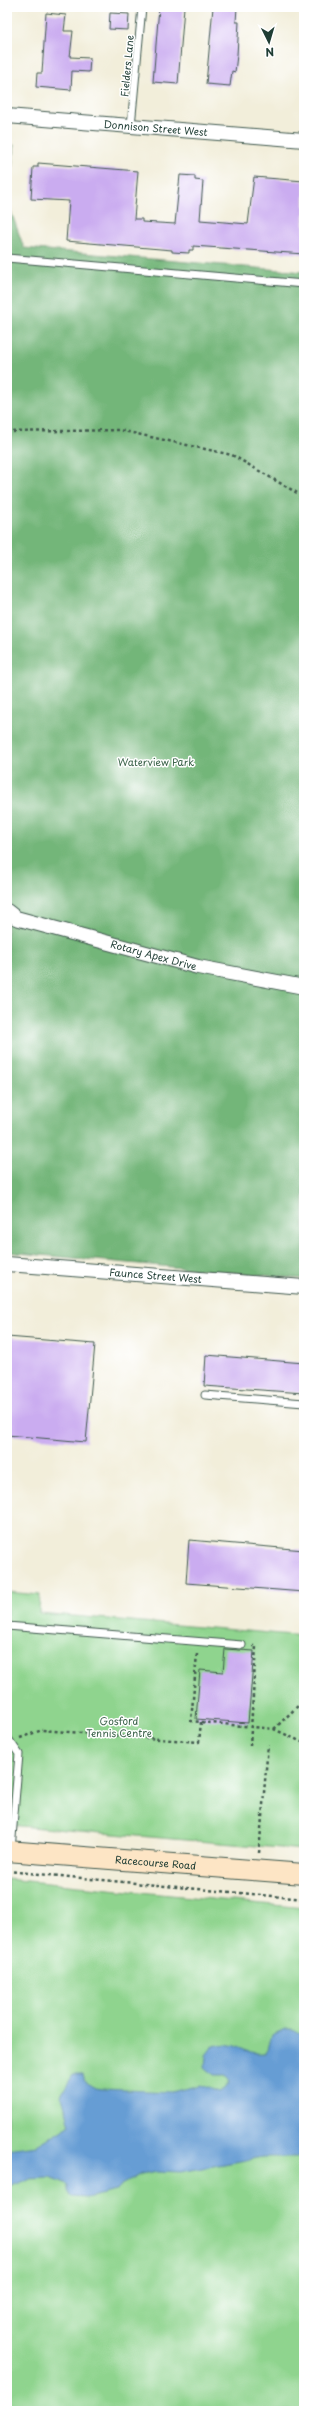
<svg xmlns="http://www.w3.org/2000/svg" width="311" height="2418" font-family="'Playpen Sans',sans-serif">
<rect width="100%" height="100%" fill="#fff"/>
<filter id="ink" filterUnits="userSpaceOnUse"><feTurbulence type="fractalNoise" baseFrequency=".025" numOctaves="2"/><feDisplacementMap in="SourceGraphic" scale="8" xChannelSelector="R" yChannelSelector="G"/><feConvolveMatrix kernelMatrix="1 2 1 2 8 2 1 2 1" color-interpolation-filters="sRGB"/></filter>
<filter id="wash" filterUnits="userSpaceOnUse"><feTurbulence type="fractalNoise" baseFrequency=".012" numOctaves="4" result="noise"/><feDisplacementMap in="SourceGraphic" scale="16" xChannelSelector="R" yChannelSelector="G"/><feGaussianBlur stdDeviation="0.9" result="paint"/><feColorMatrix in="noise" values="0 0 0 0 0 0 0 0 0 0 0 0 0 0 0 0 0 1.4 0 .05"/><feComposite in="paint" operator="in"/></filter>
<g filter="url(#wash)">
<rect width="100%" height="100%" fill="#f2eeda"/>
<!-- green -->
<path fill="#8fd48e" stroke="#578861" d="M 7,1592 L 40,1595 L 39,1613 L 304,1636 L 304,1850 L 7,1825 Z
M 7,1879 L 304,1908 L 304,2411 L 7,2411 Z"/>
<!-- forest -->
<path fill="#73b679" stroke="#497a56" d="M 7,144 L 14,145 L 9,206 L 24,248 L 304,272 L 304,1279 L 7,1252 Z"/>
<!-- water -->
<path fill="#669dd4" stroke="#426d84" d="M 285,2029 L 293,2029 L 304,2035 L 304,2157 L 262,2157 L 181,2172 L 156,2171 L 141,2174 L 121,2185 L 117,2191 L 86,2198 L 72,2197 L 68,2191 L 68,2186 L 51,2178 L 29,2179 L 7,2188 L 7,2149 L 37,2145 L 70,2125 L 61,2094 L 73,2075 L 83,2075 L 85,2082 L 95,2088 L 102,2089 L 172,2092 L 201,2085 L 219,2092 L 225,2089 L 230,2081 L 226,2075 L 214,2075 L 205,2067 L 206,2055 L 213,2046 C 239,2040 243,2055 265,2053 L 268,2049 L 272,2035 Z"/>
<g id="blocks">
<!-- building -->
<path fill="#caacf0" d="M 159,7 L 184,7 L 178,84 L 153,82 Z
M 213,7 L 237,7 L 236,22 L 239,22 L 237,55 L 235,72 L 232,71 L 230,86 L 206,84 Z
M 46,13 L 66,15 L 64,31 L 73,31 L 70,57 L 90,58 L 89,72 L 72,71 L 71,90 L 36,87 L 37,73 L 42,73 Z
M 110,13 L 129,14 L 128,30 L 109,29 Z
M 38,163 L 138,171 L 134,219 L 142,219 L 142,222 L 175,224 L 180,175 L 195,176 L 195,180 L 203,181 L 200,220 L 248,224 L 254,177 L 304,181 L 304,254 L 193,246 L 193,250 L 189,250 L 189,253 L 172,252 L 172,250 L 66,241 L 69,201 L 31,199 L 33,167 L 38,167 Z
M 7,1337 L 95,1344 L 86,1442 L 7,1435 Z
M 206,1355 L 304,1363 L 304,1393 L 204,1386 Z
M 189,1540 L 304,1550 L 304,1592 L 186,1583 Z
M 225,1649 L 254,1651 L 248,1723 L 196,1719 L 200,1670 L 223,1672 Z"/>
</g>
</g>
<g filter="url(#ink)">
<use href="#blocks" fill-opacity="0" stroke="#3f584d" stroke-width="1"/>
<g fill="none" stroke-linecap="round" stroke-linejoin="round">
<defs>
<path id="service" d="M 131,126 L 142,7
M 7,258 L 304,284
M 205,1395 L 304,1403
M 7,1626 L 242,1645
M 7,1737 L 19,1754 L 11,1850"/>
<g id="minor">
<path id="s1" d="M 7,116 L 304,140"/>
<path id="s2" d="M 7,911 L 16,918 L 198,967 L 304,987"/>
<path id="s3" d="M 7,1264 L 304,1287"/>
</g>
<g id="secondary">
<path id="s4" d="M 7,1851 L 304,1874"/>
</g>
</defs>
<!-- service casing -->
<use href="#service" stroke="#3f584d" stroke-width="9"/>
<!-- minor casing -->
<use href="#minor" stroke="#3f584d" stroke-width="16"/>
<!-- secondary casing -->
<use href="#secondary" stroke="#3f584d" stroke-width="22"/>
<!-- path -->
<path stroke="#3f584d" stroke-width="2.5" stroke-dasharray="3 3" stroke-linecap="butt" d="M 7,432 L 119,430 L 232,455 L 304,497
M 197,1654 L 191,1721 L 274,1729 L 304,1743
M 274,1729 L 303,1701 L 304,1673
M 20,1738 L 42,1730 L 199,1742 L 201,1722
M 250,1746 L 256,1646 L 253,1646
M 259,1853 L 268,1745
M 7,1871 L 304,1899"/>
<!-- service -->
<use href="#service" stroke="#fff" stroke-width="7"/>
<!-- minor -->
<use href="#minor" stroke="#fff" stroke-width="14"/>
<!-- secondary -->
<use href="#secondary" stroke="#fde5c5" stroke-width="20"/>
</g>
</g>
<g text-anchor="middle" stroke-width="3" stroke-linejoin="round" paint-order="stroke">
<!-- street labels -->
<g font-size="10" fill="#1f3d34" stroke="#fff">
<text transform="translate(127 66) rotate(-85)" y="4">Fielders Lane</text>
<text dy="4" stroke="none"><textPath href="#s1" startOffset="149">Donnison Street West</textPath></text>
<text dy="4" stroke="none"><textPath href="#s2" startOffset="154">Rotary Apex Drive</textPath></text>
<text dy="4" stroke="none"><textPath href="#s3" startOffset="149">Faunce Street West</textPath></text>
<text dy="4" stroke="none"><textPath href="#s4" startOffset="149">Racecourse Road</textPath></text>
</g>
<!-- park labels -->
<g font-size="10" fill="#3b634a" stroke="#fff">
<text x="156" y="766">Waterview Park</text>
<text x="119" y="1725">Gosford<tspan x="119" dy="12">Tennis Centre</tspan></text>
</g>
</g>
<!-- margin -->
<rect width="311" height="2418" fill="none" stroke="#fff" stroke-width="24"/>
<!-- north arrow -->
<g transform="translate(269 42) rotate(175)" stroke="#ffffff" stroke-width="3" paint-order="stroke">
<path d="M0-3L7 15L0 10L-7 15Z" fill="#1f3d34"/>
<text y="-6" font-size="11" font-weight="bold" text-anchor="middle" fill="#1f3d34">N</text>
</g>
</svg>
